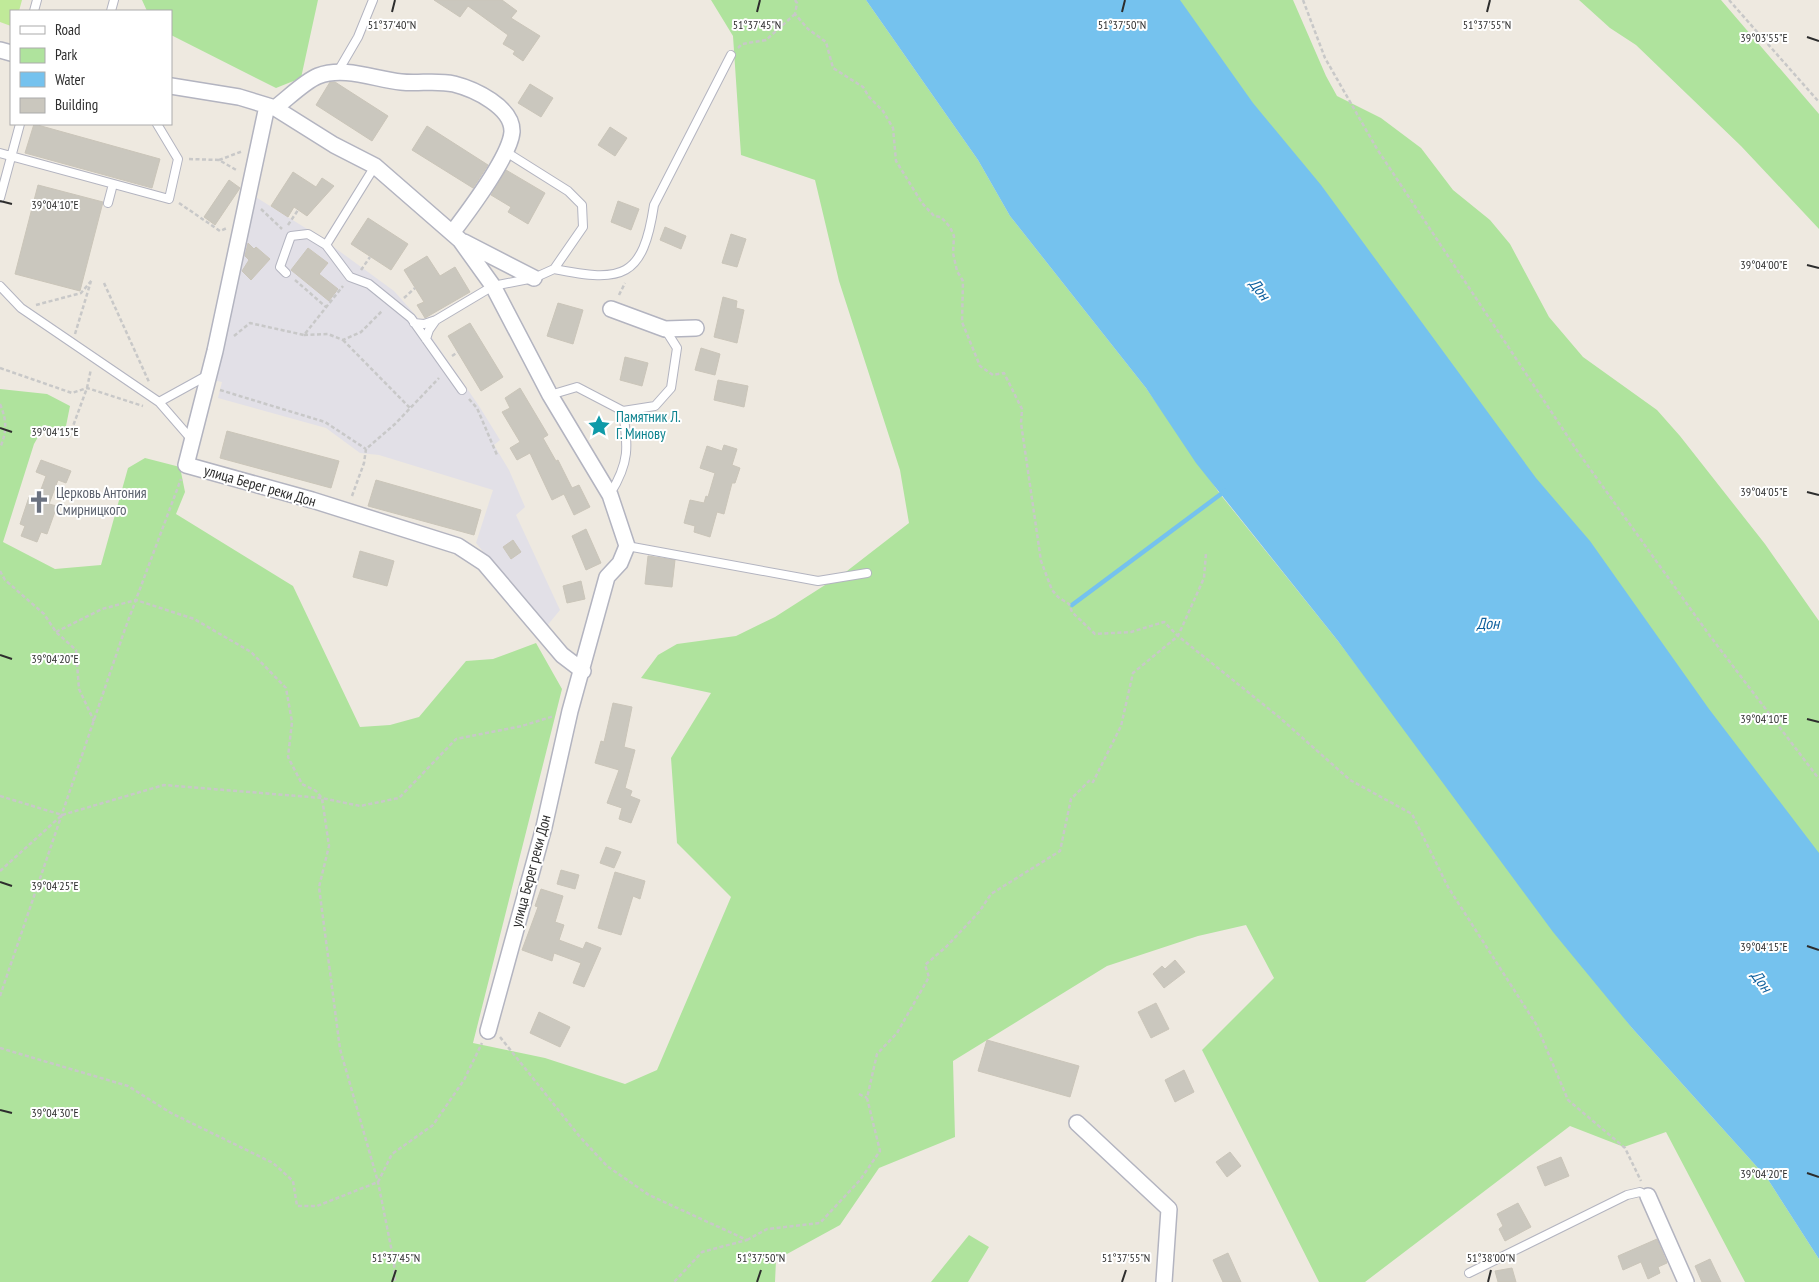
<svg xmlns="http://www.w3.org/2000/svg" width="1819" height="1282" font-family="'PT Sans Narrow',sans-serif">
<rect width="100%" height="100%" fill="#eee9e0"/>
<!-- industrial -->
<path fill="#e2e0e7" d="M 254,196 L 320,237 L 394,291 L 419,319 L 479,406 L 500,440 L 494,445 L 509,470 L 525,507 L 516,515 L 560,610 L 546,627 L 476,543 L 493,490 L 379,455 L 360,453 L 326,428 L 218,398 L 222,382 L 213,380 Z"/>
<!-- green -->
<path fill="#afe39d" d="M 142,0 L 318,0 L 301,78 L 276,88 L 171,35 L 171,11 L 147,11 Z
M 711,0 L 866,0 L 978,160 L 1010,216 L 1146,388 L 1220,494 L 1338,641 L 1632,1028 L 1767,1178 L 1819,1259 L 1819,1282 L 1745,1282 L 1666,1132 L 1624,1147 L 1570,1126 L 1365,1282 L 1319,1282 L 1202,1050 L 1274,978 L 1246,925 L 1198,936 L 1107,966 L 953,1061 L 955,1137 L 879,1168 L 840,1225 L 776,1260 L 775,1282 L 0,1282 L 0,389 L 47,394 L 70,406 L 65,431 L 45,425 L 34,444 L 3,542 L 55,569 L 101,565 L 128,468 L 145,458 L 180,467 L 185,492 L 176,514 L 293,586 L 360,727 L 390,725 L 419,717 L 466,661 L 493,659 L 536,643 L 562,689 L 473,1043 L 545,1058 L 625,1084 L 657,1070 L 731,897 L 677,843 L 671,758 L 711,693 L 641,678 L 658,655 L 677,644 L 736,636 L 775,617 L 847,571 L 909,523 L 900,470 L 839,281 L 815,180 L 741,155 L 733,36 Z
M 1177,0 L 1293,0 L 1326,76 L 1337,96 L 1381,118 L 1421,148 L 1453,190 L 1490,220 L 1510,244 L 1549,317 L 1583,357 L 1657,410 L 1680,436 L 1765,544 L 1819,621 L 1819,863 L 1442,363 Z
M 1579,0 L 1721,0 L 1819,114 L 1819,229 L 1741,146 L 1636,45 L 1610,28 Z
M 969,1235 L 989,1247 L 968,1282 L 931,1282 Z"/>
<!-- pitch -->
<path fill="#c0ea99" d="M 0,0 L 22,0 L 19,11 L 11,11 L 11,26 L 0,22 Z"/>
<!-- water -->
<path fill="#75c2ee" d="M 866,0 L 1180,0 L 1253,103 L 1321,185 L 1536,478 L 1590,541 L 1709,709 L 1819,853 L 1819,1259 L 1767,1178 L 1632,1028 L 1553,932 L 1338,641 L 1196,463 L 1146,388 L 1010,216 L 978,160 Z"/>
<g fill="none" stroke-linecap="round" stroke-linejoin="round">
<!-- stream -->
<path stroke="#75c2ee" stroke-width="4.5" d="M 1072,605 L 1225,491"/>
</g>
<!-- building -->
<path fill="#cac7be" stroke="#cac5b9" d="M 434,0 L 502,0 L 517,11 L 511,18 L 540,36 L 523,61 L 513,54 L 515,51 L 503,44 L 508,35 L 468,6 L 460,17 Z
M 330,82 L 335,82 L 388,116 L 372,141 L 316,105 Z
M 530,84 L 553,98 L 541,117 L 518,103 Z
M 34,124 L 160,159 L 152,188 L 25,153 Z
M 427,126 L 488,165 L 473,188 L 412,150 Z
M 610,127 L 627,138 L 615,156 L 598,145 Z
M 506,170 L 545,193 L 528,224 L 508,212 L 511,207 L 491,195 Z
M 293,172 L 316,187 L 322,178 L 334,186 L 307,216 L 294,207 L 288,217 L 271,206 Z
M 229,180 L 240,188 L 215,225 L 204,217 Z
M 38,185 L 103,202 L 80,291 L 15,274 Z
M 618,201 L 639,209 L 631,230 L 611,222 Z
M 368,218 L 408,244 L 391,270 L 351,244 Z
M 665,227 L 686,236 L 681,249 L 660,240 Z
M 731,234 L 746,239 L 737,267 L 722,263 Z
M 248,243 L 254,249 L 256,247 L 270,259 L 251,280 L 242,271 L 249,260 L 245,256 Z
M 308,248 L 328,263 L 319,274 L 338,289 L 329,301 L 291,270 Z
M 427,256 L 440,276 L 455,267 L 470,292 L 425,318 L 417,305 L 424,302 L 404,270 Z
M 723,297 L 737,301 L 736,308 L 744,310 L 737,343 L 714,337 Z
M 558,303 L 583,310 L 573,344 L 547,336 Z
M 470,323 L 503,377 L 481,391 L 448,336 Z
M 701,348 L 720,354 L 715,375 L 695,370 Z
M 625,357 L 648,363 L 642,386 L 620,380 Z
M 718,380 L 748,386 L 744,407 L 714,400 Z
M 520,388 L 548,435 L 543,438 L 556,461 L 558,460 L 572,488 L 579,485 L 590,507 L 574,515 L 564,494 L 552,500 L 530,453 L 517,460 L 510,448 L 520,442 L 502,412 L 510,408 L 505,398 Z
M 227,431 L 339,461 L 331,488 L 220,458 Z
M 724,445 L 737,449 L 732,465 L 740,468 L 735,483 L 732,483 L 724,514 L 717,512 L 710,537 L 694,532 L 695,526 L 684,523 L 690,500 L 704,503 L 706,496 L 708,497 L 715,473 L 700,468 L 707,446 L 722,451 Z
M 41,460 L 71,471 L 66,483 L 58,480 L 49,504 L 57,506 L 47,534 L 41,532 L 37,542 L 21,536 L 25,526 L 20,524 L 29,497 L 37,500 L 46,476 L 36,472 Z
M 376,480 L 481,510 L 474,535 L 368,506 Z
M 586,529 L 601,563 L 586,570 L 572,536 Z
M 513,540 L 521,552 L 511,559 L 503,547 Z
M 360,551 L 394,561 L 387,586 L 353,577 Z
M 648,556 L 675,560 L 672,587 L 645,584 Z
M 581,581 L 585,599 L 567,603 L 563,586 Z
M 613,703 L 632,707 L 624,747 L 635,750 L 625,788 L 632,791 L 630,796 L 640,800 L 631,823 L 619,819 L 622,808 L 607,803 L 619,770 L 595,763 L 601,741 L 604,742 Z
M 606,847 L 621,852 L 614,868 L 600,863 Z
M 561,870 L 579,875 L 575,889 L 557,884 Z
M 615,872 L 645,881 L 640,899 L 633,896 L 621,935 L 598,928 Z
M 541,889 L 563,896 L 555,922 L 564,925 L 559,940 L 583,949 L 586,942 L 601,948 L 584,987 L 573,983 L 581,963 L 554,953 L 552,961 L 522,950 L 538,907 L 535,906 Z
M 1175,960 L 1185,972 L 1164,988 L 1153,974 L 1162,966 L 1165,969 Z
M 1156,1003 L 1169,1029 L 1151,1038 L 1138,1012 Z
M 539,1012 L 570,1027 L 560,1047 L 530,1033 Z
M 987,1040 L 1079,1066 L 1070,1097 L 978,1071 Z
M 1184,1070 L 1194,1092 L 1175,1102 L 1165,1080 Z
M 1230,1152 L 1241,1166 L 1227,1177 L 1216,1162 Z
M 1561,1157 L 1569,1176 L 1545,1186 L 1537,1167 Z
M 1518,1203 L 1531,1227 L 1505,1241 L 1499,1229 L 1503,1226 L 1497,1214 Z
M 1657,1239 L 1667,1263 L 1658,1267 L 1660,1273 L 1648,1279 L 1641,1262 L 1623,1270 L 1618,1256 Z
M 1228,1253 L 1241,1282 L 1223,1282 L 1213,1260 Z
M 1710,1259 L 1721,1282 L 1702,1282 L 1695,1266 Z
M 1512,1268 L 1516,1282 L 1498,1282 L 1495,1271 Z"/>
<g fill="none" stroke-linecap="round" stroke-linejoin="round">
<defs>
<path id="lane" d="M 34,11 L 37,0
M 111,11 L 114,0
M 337,73 L 358,37 L 373,0
M 0,153 L 169,199 L 178,159 L 157,124
M 0,198 L 20,124
M 108,203 L 113,184
M 326,245 L 375,166
M 554,269 C 623,283 643,278 654,205 L 731,55
M 286,273 L 280,267 L 291,236 L 308,234 L 326,245 L 350,277 L 369,284 L 411,318 L 462,390
M 0,286 L 21,308 L 159,402 L 208,375
M 414,323 L 424,324 L 436,320
M 426,339 L 429,330 L 436,320 L 493,286 L 534,278 L 554,269 L 583,227 L 582,205 L 568,191 L 506,152
M 550,395 L 577,387 L 623,411
M 159,402 L 192,440
M 610,494 C 630,462 628,447 623,411 L 655,406 L 671,388 L 677,348 L 665,329
M 627,546 L 818,581 L 867,573
M 1469,1273 L 1627,1195 L 1640,1192 L 1648,1196"/>
<path id="street" d="M 0,50 L 11,53
M 171,86 L 239,97 L 275,108 L 334,145 L 375,166 L 460,240 L 493,286 L 550,395 L 610,495 L 627,546 L 620,563 L 607,577 L 570,711 L 544,827 L 488,1031
M 267,106 L 215,351 L 186,465 L 312,500 L 458,546 L 484,563 L 562,655 L 583,671
M 275,108 C 287,99 305,81 318,76 C 344,66 374,79 401,82 C 418,84 436,80 454,84 C 474,89 513,107 512,132 C 510,156 468,212 452,233
M 464,242 L 534,278
M 611,309 L 665,329 L 696,328
M 1077,1123 L 1169,1209 L 1164,1282
M 1648,1196 L 1686,1282"/>
</defs>
<!-- lane casing -->
<use href="#lane" stroke="#b3b4c0" stroke-width="10"/>
<!-- street casing -->
<use href="#street" stroke="#b3b4c0" stroke-width="18"/>
<!-- path -->
<path stroke="#c8c8c8" stroke-width="2.5" stroke-dasharray="4 2.5" stroke-linecap="butt" d="M 795,0 L 797,3 L 795,14 L 808,29 L 826,42 L 833,68 L 863,87 L 869,97 L 883,111 L 893,128 L 896,161 L 922,203 L 934,216 L 941,217 L 950,227 L 954,236 L 953,253 L 957,271 L 963,281 L 962,322 L 980,366 L 993,375 L 1004,373 L 1022,409 L 1021,423 L 1041,561 L 1052,590 L 1058,597 L 1069,604 L 1072,612 L 1095,634 L 1131,632 L 1164,622 L 1178,636 L 1279,717 L 1350,780 L 1412,814 L 1448,887 L 1536,1024 L 1568,1100 L 1625,1148 L 1641,1181
M 1303,0 L 1325,58 L 1377,149 L 1578,452 L 1710,636 L 1819,779
M 1729,0 L 1819,102
M 738,48 L 742,44 L 766,40 L 795,14
M 189,159 L 219,160 L 238,171
M 219,160 L 243,151
M 179,203 L 220,231 L 227,228
M 261,209 L 282,229
M 288,225 L 298,210
M 361,270 L 370,257
M 295,280 L 326,307
M 104,283 L 149,382
M 619,295 L 625,283
M 404,298 L 415,288
M 36,305 L 81,293 L 92,280
M 75,334 L 91,281
M 304,335 L 328,334 L 343,340 L 361,332 L 383,310
M 234,336 L 250,323 L 304,335 L 343,286
M 343,340 L 410,408
M 452,356 L 458,352
M 0,368 L 72,393 L 87,388 L 143,406
M 220,390 L 325,422 L 366,449
M 469,399 L 477,408 L 497,455
M 0,404 C 7,421 7,431 0,448
M 69,437 L 87,388 L 91,369
M 352,496 L 364,463 L 366,449 L 395,424 L 439,378
M 0,571 L 5,580 L 44,614 L 56,632 L 76,650 L 79,689 L 94,721
M 56,632 L 102,609 L 136,600 L 194,619 L 251,652 L 286,688 L 292,722 L 288,757 L 302,784 L 316,791 L 322,798 L 329,846 L 319,887 L 340,1049 L 378,1182 L 394,1262 L 395,1282
M 0,796 L 62,815 L 164,785 L 322,798 L 360,806 L 399,798 L 456,739 L 522,726 L 554,716
M 0,871 L 61,816
M 0,996 L 125,629 L 181,479
M 500,1037 L 580,1137 L 607,1166 L 649,1195 L 747,1240 L 702,1252 L 674,1282
M 0,1048 L 128,1086 L 171,1113 L 273,1163 L 293,1181 L 297,1206 L 317,1206 L 378,1182 L 392,1154 L 433,1125 L 464,1080 L 482,1043
M 859,1094 L 867,1098
M 747,1240 L 767,1229 L 820,1223 L 860,1180 L 880,1151 L 867,1098 L 877,1054 L 897,1033 L 929,977 L 925,965 L 946,947 L 979,912 L 991,894 L 1060,851 L 1071,799 L 1090,780 L 1093,782 L 1121,726 L 1133,673 L 1178,636 L 1204,578 L 1206,553"/>
<!-- lane -->
<use href="#lane" stroke="#fff" stroke-width="8"/>
<!-- street -->
<use href="#street" stroke="#fff" stroke-width="15"/>
</g>
<!-- ticks -->
<path fill="none" stroke="#2d2d2d" stroke-width="2" d="M 392,12 L 395,0M 757,12 L 760,0M 1122,12 L 1125,0M 1487,12 L 1490,0M 1807,37 L 1819,41M 0,201 L 12,204M 1807,265 L 1819,268M 0,428 L 12,432M 1807,492 L 1819,495M 0,655 L 12,659M 1807,719 L 1819,722M 0,882 L 12,886M 1807,946 L 1819,950M 0,1110 L 12,1113M 1807,1173 L 1819,1177M 392,1282 L 396,1270M 757,1282 L 761,1270M 1122,1282 L 1126,1270M 1488,1282 L 1491,1270"/>
<!-- icons -->
<defs>
<symbol id="sight-bare" viewBox="-9 -9 18 18"><path d="M0-6L1.8-2.2L6-1.7L2.9 1.2L3.7 5.4L0 3.3L-3.7 5.4L-2.9 1.2L-6-1.7L-1.8-2.2Z" fill="#0f9aa8" stroke="#fff" stroke-width="2.5" paint-order="stroke"/></symbol>
<symbol id="church-bare" viewBox="-9 -9 18 18"><path d="M-1.2-6h2.4v3.5h3.3v2.4h-3.3V6h-2.4V-.1h-3.3v-2.4h3.3Z" fill="#6b7280" stroke="#fff" stroke-width="2.5" paint-order="stroke"/></symbol>
</defs>
<g fill-rule="evenodd">
<use href="#sight-bare" x="583" y="410" width="32" height="32"/>
<use href="#church-bare" x="23" y="486" width="32" height="32"/>
</g>
<g text-anchor="middle" stroke-width="4" stroke-linejoin="round" paint-order="stroke">
<!-- culture labels -->
<g font-size="15" fill="#0d838f" stroke="#fff" text-anchor="start">
<text x="616" y="422">Памятник Л.<tspan x="616" dy="17">Г. Минову</tspan></text>
</g>
<!-- street labels -->
<g font-size="15" fill="#2d2d2d" stroke="#fff">
<text transform="translate(260 486) rotate(16)" y="5">улица Берег реки Дон</text>
<text transform="translate(531 871) rotate(-75)" y="5">улица Берег реки Дон</text>
</g>
<!-- worship labels -->
<g font-size="15" fill="#5b616d" stroke="#fff" text-anchor="start">
<text x="56" y="498">Церковь Антония<tspan x="56" dy="17">Смирницкого</tspan></text>
</g>
<!-- water labels -->
<g font-size="16" font-style="italic" fill="#0f609e" stroke="#fff">
<text transform="translate(1260 289) rotate(52)" y="6">Дон</text>
<text x="1488" y="629">Дон</text>
<text transform="translate(1762 981) rotate(54)" y="6">Дон</text>
</g>
</g>
<g font-size="12" text-anchor="middle" fill="#2d2d2d" stroke="#fff" stroke-width="4" stroke-linejoin="round" paint-order="stroke">
<text x="392" y="29">51°37'40"N</text>
<text x="757" y="29">51°37'45"N</text>
<text x="1122" y="29">51°37'50"N</text>
<text x="1487" y="29">51°37'55"N</text>
<text x="1764" y="42">39°03'55"E</text>
<text x="55" y="209">39°04'10"E</text>
<text x="1764" y="269">39°04'00"E</text>
<text x="55" y="436">39°04'15"E</text>
<text x="1764" y="496">39°04'05"E</text>
<text x="55" y="663">39°04'20"E</text>
<text x="1764" y="723">39°04'10"E</text>
<text x="55" y="890">39°04'25"E</text>
<text x="1764" y="951">39°04'15"E</text>
<text x="55" y="1117">39°04'30"E</text>
<text x="1764" y="1178">39°04'20"E</text>
<text x="396" y="1262">51°37'45"N</text>
<text x="761" y="1262">51°37'50"N</text>
<text x="1126" y="1262">51°37'55"N</text>
<text x="1491" y="1262">51°38'00"N</text>
</g>
<!-- legend -->
<rect x="10" y="10" width="162" height="115" fill="#ffffff" stroke="#ababab"/>
<rect x="20" y="26" width="25" height="8" fill="#ffffff" stroke="#ababab"/>
<text x="55" y="35" font-size="15" fill="#2d2d2d">Road</text>
<rect x="20" y="48" width="25" height="15" fill="#afe39d" stroke="#ababab"/>
<text x="55" y="60" font-size="15" fill="#2d2d2d">Park</text>
<rect x="20" y="72" width="25" height="15" fill="#75c2ee" stroke="#ababab"/>
<text x="55" y="85" font-size="15" fill="#2d2d2d">Water</text>
<rect x="20" y="98" width="25" height="15" fill="#cac7be" stroke="#ababab"/>
<text x="55" y="110" font-size="15" fill="#2d2d2d">Building</text>
</svg>
